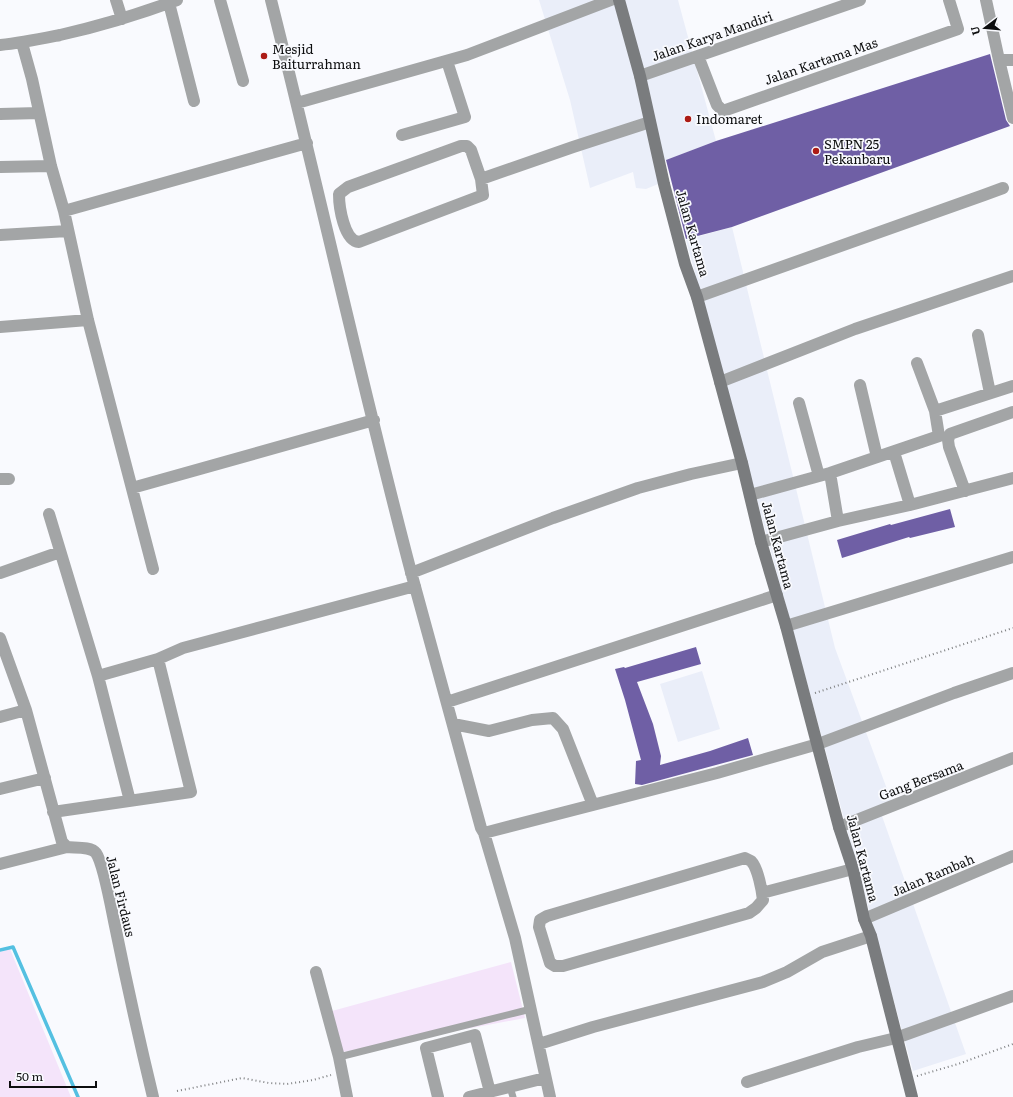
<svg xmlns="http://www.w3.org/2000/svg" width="1013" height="1097" font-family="Literata,serif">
<rect width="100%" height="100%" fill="#f9fafe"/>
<!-- built -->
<path fill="#eaeef9" d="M 539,0 L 678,0 L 716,141 L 664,161 L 668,180 L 646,189 L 636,188 L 633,172 L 590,188 L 570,100 Z
M 732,227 L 835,648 L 891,800 L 882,816 L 966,1054 L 913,1071 L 686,240 Z
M 702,671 L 720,729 L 678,742 L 660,684 Z"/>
<!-- green -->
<path fill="#f4e4fa" d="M 10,949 L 71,1097 L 0,1097 L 0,952 Z
M 511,962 L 525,1018 L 343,1052 L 332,1011 Z"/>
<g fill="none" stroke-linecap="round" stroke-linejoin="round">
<!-- stream -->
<path stroke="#54c0e1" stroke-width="3.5" d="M 0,950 L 13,947 L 78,1097"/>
</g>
<!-- building -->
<path fill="#6f5fa5" d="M 990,54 L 1006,120 L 1010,126 L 732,227 L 686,239 L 666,160 L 716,141 Z
M 950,509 L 955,527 L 910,538 L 909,537 L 842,558 L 837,540 L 890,524 L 891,525 Z
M 696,647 L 701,664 L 637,682 L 653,724 L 661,756 L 660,765 L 710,751 L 748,738 L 753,755 L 642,785 L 635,784 L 636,761 L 641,760 L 625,700 L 615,669 L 624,667 L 625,668 Z"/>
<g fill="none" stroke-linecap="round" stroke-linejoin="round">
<!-- path -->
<path stroke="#7f8082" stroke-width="2" stroke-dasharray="1 3" stroke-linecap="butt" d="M 815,693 L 1013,628
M 917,1076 L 958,1064 L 1013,1044
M 177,1091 L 242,1078 L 269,1083 L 287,1084 L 313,1080 L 331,1075"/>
<!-- lane -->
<path stroke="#a3a5a6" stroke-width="7" d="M 339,1057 L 531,1009
M 510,1087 L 513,1097"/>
<!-- street -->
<path stroke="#a3a5a6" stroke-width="12" d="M 116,0 L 122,19
M 220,0 L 243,81
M 271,0 C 319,190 361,382 411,572 C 434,657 458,743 481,828 L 484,833 L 515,938 L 550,1097
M 986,0 L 999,60 L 1013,118
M 169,3 L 194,101
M 22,43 L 32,79 L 51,166 L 64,211 L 88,320 L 153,569
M 0,45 C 21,43 40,39 60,35 C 100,26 139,14 177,0
M 698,56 L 717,105 L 723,111 L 958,29 L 949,0
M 999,60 L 1013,60
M 640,76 L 860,0
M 297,103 L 467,55 L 611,0
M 0,114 L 39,113
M 402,135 L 465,117 L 447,61
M 461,146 L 467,146 L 471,150 L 481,179 L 483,195 L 359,242 C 344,241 339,207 339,194 L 348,187 Z
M 0,167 L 51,166
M 481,179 L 573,147 L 650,122
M 64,211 L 307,143
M 0,235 L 68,231
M 697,297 L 984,195 L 1003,188
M 0,327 L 88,320
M 978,335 L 990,393
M 720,382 L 855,329 L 1013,276
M 860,385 L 877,457
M 799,403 L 819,476
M 935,411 L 1013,386
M 894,452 L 910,505
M 830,473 L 838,521 L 910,505 L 1013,478
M 0,479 L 9,479
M 132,488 L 374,420
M 965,491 L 949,447 L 948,440 L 950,434 L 1013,412
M 750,495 L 830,473 L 939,436 L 935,411 L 917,363
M 49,514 L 98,676
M 761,542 L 838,521
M 0,573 L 60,552
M 411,573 L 553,518 L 638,488 L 691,474 L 742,463
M 786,626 L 1013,557
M 0,638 L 26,710 L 62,842 L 67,847 C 75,848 91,846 96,853 C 103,863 111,906 114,921 C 126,980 139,1039 153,1097
M 158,659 L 183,648 L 415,586
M 447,702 L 777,595
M 0,717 L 26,710
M 453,724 L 489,731 L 532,720 L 553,718 L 563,729 L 593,805
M 0,789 L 45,778
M 53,812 L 191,792 L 158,659 L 98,676 L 130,801
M 839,827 L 1013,758
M 484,833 L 717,773 L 818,744 L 954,693 L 1013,673
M 745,858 C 747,859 749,860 751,861 C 758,868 762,891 763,900 L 756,908 L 749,913 L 563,966 L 555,966 L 550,963 L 539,927 L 540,920 L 547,916 Z
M 0,864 L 67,847
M 762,893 L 853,869
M 864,919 L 1013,856
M 316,972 L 339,1057 L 347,1097
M 539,1044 L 593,1027 L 763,982 L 787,972 L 822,952 L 871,936
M 747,1082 L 858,1047 L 896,1038 L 1013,996
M 438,1097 L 426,1048 L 475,1035 L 490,1092
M 469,1097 L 545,1078"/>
<!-- secondary -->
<path stroke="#7a7c7e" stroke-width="12" d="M 619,0 L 640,76 L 664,184 L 685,264 L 697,297 L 742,463 L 761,542 L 786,626 L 839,827 L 853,869 L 864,919 L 871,936 L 912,1097"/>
</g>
<!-- markers -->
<g fill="#ac1b15" stroke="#f9fafe" stroke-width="1.5">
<circle cx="264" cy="56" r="4"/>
<circle cx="688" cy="119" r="4"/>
<circle cx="816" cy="151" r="4"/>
</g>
<g text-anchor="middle" stroke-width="3.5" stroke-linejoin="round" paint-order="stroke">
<!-- street labels -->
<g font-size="13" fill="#0d0e0f" stroke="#f9fafe">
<text transform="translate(712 36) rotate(-19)" y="5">Jalan Karya Mandiri</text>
<text transform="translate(821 61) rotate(-19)" y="5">Jalan Kartama Mas</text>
<text transform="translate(693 233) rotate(74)" y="5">Jalan Kartama</text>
<text transform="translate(778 545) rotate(75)" y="5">Jalan Kartama</text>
<text transform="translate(921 780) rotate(-21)" y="5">Gang Bersama</text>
<text transform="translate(863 858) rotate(75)" y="5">Jalan Kartama</text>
<text transform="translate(933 875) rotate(-23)" y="5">Jalan Rambah</text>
<text transform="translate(121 896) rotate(76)" y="5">Jalan Firdaus</text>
</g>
<!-- poi labels -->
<g font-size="13" fill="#0d0e0f" stroke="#f9fafe" text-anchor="start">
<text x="272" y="54">Mesjid<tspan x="272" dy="15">Baiturrahman</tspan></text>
<text x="696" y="124">Indomaret</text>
<text x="824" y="149">SMPN 25<tspan x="824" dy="15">Pekanbaru</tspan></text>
</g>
</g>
<!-- north arrow -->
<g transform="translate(985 28) rotate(254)" stroke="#f9fafe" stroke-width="3" paint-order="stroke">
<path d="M0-3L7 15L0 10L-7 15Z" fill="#0d0e0f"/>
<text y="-6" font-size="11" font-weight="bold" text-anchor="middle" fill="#0d0e0f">U</text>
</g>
<!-- scale -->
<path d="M10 1081v6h86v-6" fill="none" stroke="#0d0e0f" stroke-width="2"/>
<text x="16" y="1081" font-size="12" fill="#0d0e0f" stroke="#f9fafe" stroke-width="3" paint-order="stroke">50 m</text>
</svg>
